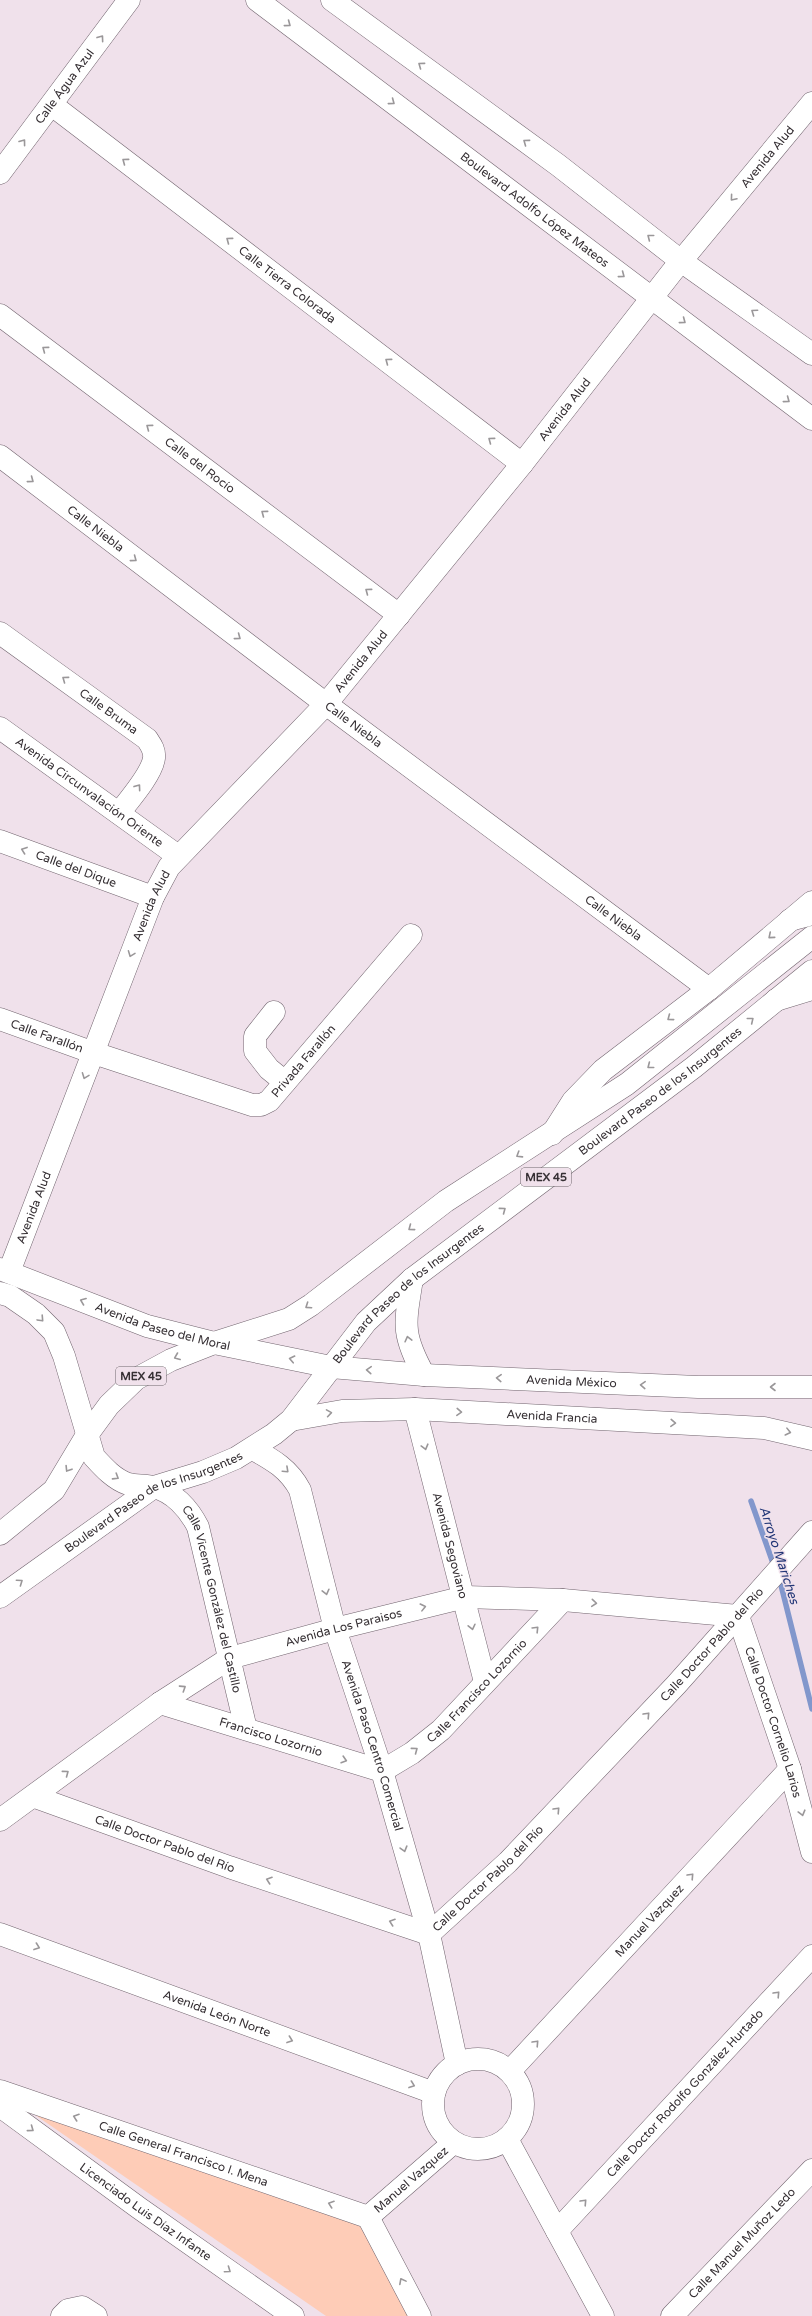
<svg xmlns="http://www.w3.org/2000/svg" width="812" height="2316" font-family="'Varela Round',sans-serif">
<rect width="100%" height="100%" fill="#f0e1eb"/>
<!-- green -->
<path fill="#feccb7" d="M 15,2101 L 353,2207 L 408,2316 L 326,2316 Z"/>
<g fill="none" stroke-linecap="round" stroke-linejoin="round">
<!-- stream -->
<path stroke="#8297cc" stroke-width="5.5" d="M 751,1501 L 774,1566
M 779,1577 L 812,1709"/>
<defs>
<g id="minor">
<path id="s1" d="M 52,105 L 522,464"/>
<path id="s2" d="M 0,173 L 129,0"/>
<path id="s3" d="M 0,315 L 399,615"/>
<path id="s4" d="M 0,456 L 326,704 L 709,989"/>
<path id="s5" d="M 0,633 L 147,739 C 151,745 155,750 154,758 C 152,774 129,800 119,813"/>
<path id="s6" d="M 0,728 L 178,856"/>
<path id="s7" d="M 0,841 L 153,897"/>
<path d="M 776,1000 L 812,989"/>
<path d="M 274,1012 L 255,1036 L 255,1051 L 269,1069 L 285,1082"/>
<path id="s8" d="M 0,1019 L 94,1053 L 252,1105 L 261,1105 L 269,1101 L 411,935"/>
<path d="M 552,1134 L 573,1101 L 603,1070 L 709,989 L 812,902"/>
<path id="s9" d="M 0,1269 L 147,1326 L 214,1343 L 331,1367 L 424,1375 L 698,1387 L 812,1387"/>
<path id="s10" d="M 9,1272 L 153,897 L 169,867 L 326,704 L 522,464 L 672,272 L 812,103"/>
<path id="s11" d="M 0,1293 L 10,1296 L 36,1314 L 54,1332 L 64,1356 L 94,1457 C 104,1468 114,1479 128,1484 C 136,1486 145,1485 153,1487 C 173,1491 189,1509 198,1527 L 246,1729"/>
<path id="s12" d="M 415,1409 L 485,1682"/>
<path id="s13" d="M 291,1420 L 342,1411 L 415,1409 L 764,1428 L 812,1439"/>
<path id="s14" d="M 253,1449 C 273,1460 289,1469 300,1490 L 335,1629 L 382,1771 L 429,1934 L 457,2064"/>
<path id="s15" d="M 160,1703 L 382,1771"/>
<path id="s16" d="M 382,1771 L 412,1753 L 441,1730 L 563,1600"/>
<path id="s17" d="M 35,1797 L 229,1867 L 429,1934"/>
<path id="s18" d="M 0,1820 L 160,1703 L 230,1658 L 335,1629 L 465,1597 L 563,1600 L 738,1616 L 790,1769 L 812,1852"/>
<path id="s19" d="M 0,1934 L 434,2093"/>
<path id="s20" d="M 429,1934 L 508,1862 L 676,1685 L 812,1532"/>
<circle cx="478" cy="2104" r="45"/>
<path id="s21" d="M 510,2071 L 790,1769"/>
<path id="s22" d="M 0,2091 L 368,2217"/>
<path id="s23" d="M 0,2106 L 139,2208 L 293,2316"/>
<path d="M 507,2139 L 603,2316"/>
<path id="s24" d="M 368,2217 L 453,2143"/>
<path d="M 368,2217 L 420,2316"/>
<path id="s25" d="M 557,2231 L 812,1956"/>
<path d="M 62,2316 L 68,2310 L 82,2307 L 96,2316"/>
<path id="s26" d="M 672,2316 L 812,2170"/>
</g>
<g id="major">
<path id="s27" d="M 257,0 L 812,419"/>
<path d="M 332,0 L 558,165 L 681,261 L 812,354"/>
<path d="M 790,920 L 812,914"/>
<path d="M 412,1279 C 405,1324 401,1333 424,1375"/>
<path d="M 0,1534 L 54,1490 L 87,1435 L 109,1405 L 136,1379 L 171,1360 L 214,1343 L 289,1319 L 311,1305 L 446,1201 L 627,1084 L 812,937"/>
<path id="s28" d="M 0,1597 L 154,1487 L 203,1472 L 236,1458 L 274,1434 L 291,1420 L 366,1322 L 412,1279 L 694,1067 L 812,971"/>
</g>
</defs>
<!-- minor casing -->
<use href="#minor" stroke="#71646e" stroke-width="23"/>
<!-- major casing -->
<use href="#major" stroke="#71646e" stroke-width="23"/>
<!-- minor -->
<use href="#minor" stroke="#fff" stroke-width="22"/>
<!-- major -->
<use href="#major" stroke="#fff" stroke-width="22"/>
</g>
<!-- one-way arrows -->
<defs><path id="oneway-chevron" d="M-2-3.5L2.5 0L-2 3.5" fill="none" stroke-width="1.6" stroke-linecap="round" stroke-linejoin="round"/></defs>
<g stroke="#9a9799">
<use href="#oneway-chevron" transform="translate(288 24) rotate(37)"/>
<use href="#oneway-chevron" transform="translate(101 38) rotate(-54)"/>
<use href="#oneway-chevron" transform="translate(421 65) rotate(-144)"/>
<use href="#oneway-chevron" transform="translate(392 102) rotate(37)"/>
<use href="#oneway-chevron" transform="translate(23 142) rotate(-53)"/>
<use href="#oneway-chevron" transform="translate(526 142) rotate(-144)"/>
<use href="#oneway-chevron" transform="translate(125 161) rotate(-143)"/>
<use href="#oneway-chevron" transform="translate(733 198) rotate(130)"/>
<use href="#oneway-chevron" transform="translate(650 237) rotate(-142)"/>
<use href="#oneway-chevron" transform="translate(229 240) rotate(-143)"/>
<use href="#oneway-chevron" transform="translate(622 275) rotate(37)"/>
<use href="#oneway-chevron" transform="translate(754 312) rotate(-145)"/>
<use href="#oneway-chevron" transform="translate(683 321) rotate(37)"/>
<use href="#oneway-chevron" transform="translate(45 349) rotate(-143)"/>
<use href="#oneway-chevron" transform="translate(388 361) rotate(-143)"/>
<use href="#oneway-chevron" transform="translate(787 400) rotate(37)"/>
<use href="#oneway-chevron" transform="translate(149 427) rotate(-143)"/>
<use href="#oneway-chevron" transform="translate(491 440) rotate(-143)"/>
<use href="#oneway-chevron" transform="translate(31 480) rotate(37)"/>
<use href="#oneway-chevron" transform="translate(264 513) rotate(-143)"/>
<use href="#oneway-chevron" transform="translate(134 559) rotate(37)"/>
<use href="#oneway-chevron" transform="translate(368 591) rotate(-143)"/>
<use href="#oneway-chevron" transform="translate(238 637) rotate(37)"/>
<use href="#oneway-chevron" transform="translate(65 679) rotate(-144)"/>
<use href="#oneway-chevron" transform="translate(138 787) rotate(-54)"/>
<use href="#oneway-chevron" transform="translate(24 850) rotate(-160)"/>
<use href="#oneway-chevron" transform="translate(771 936) rotate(140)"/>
<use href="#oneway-chevron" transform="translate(131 954) rotate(111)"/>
<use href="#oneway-chevron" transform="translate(670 1018) rotate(143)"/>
<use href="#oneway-chevron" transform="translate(751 1020) rotate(-39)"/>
<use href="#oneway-chevron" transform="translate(650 1066) rotate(142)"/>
<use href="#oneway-chevron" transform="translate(85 1076) rotate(111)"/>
<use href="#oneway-chevron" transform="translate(519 1155) rotate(148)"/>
<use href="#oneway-chevron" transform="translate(503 1210) rotate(-37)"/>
<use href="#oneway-chevron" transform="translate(411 1228) rotate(143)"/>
<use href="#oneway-chevron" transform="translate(83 1301) rotate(-159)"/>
<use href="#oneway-chevron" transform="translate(308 1306) rotate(146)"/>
<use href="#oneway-chevron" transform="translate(41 1319) rotate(47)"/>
<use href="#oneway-chevron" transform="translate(408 1339) rotate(-104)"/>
<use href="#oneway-chevron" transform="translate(177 1357) rotate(158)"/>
<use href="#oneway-chevron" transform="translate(292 1359) rotate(-168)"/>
<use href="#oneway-chevron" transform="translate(369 1370) rotate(-176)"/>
<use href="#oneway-chevron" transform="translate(499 1378) rotate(-177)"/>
<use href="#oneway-chevron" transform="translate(643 1385) rotate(-177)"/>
<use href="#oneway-chevron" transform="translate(773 1387) rotate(-180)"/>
<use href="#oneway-chevron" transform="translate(459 1412) rotate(3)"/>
<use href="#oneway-chevron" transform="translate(329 1413) rotate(-9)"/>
<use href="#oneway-chevron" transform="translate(673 1423) rotate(3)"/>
<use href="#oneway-chevron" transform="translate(788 1432) rotate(14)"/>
<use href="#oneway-chevron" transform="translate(425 1447) rotate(75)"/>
<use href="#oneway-chevron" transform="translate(68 1469) rotate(122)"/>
<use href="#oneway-chevron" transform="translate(286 1470) rotate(43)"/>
<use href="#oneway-chevron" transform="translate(116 1477) rotate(32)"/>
<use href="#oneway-chevron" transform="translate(20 1582) rotate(-35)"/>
<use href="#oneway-chevron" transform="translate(326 1592) rotate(76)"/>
<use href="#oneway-chevron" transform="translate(594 1603) rotate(5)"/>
<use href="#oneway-chevron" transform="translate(423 1607) rotate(-14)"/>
<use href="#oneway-chevron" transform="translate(472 1627) rotate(77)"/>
<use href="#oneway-chevron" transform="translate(536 1629) rotate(-46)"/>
<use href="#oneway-chevron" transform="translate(183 1688) rotate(-33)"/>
<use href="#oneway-chevron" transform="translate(647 1715) rotate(-47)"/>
<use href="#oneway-chevron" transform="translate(415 1750) rotate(-37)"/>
<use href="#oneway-chevron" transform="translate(344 1760) rotate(17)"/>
<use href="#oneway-chevron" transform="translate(66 1773) rotate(-37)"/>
<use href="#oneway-chevron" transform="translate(557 1810) rotate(-47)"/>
<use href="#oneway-chevron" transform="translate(802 1813) rotate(75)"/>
<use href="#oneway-chevron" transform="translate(404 1849) rotate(74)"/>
<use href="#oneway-chevron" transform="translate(691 1876) rotate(-47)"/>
<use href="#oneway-chevron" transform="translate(269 1880) rotate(-161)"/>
<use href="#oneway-chevron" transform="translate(392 1922) rotate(-161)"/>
<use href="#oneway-chevron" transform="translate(37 1947) rotate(20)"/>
<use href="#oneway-chevron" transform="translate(777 1994) rotate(-47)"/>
<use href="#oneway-chevron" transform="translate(290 2040) rotate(20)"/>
<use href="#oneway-chevron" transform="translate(536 2043) rotate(-47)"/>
<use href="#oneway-chevron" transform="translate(412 2085) rotate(20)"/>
<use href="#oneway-chevron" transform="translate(76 2117) rotate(-161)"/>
<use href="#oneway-chevron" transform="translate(31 2129) rotate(36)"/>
<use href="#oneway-chevron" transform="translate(584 2202) rotate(-47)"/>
<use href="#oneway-chevron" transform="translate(331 2204) rotate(-161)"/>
<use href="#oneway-chevron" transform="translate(228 2270) rotate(35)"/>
<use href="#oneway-chevron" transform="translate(402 2281) rotate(-118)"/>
</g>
<g text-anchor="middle" stroke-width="3" stroke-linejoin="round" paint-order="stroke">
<!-- shield labels -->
<g fill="#f0e1eb" stroke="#6d646a" stroke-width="1">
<rect x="521" y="1168" width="50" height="18" rx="3"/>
<rect x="116" y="1367" width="50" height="18" rx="3"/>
</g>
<g font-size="11" font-weight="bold" fill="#352f33">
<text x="546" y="1181">MEX 45</text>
<text x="141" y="1380">MEX 45</text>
</g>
<!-- street labels -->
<g font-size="12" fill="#352f33" stroke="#f0e1eb">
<text dy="4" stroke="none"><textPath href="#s2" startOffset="108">Calle Água Azul</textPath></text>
<text dy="4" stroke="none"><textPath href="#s10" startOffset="1365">Avenida Alud</textPath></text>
<text dy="4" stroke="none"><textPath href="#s27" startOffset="348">Boulevard Adolfo López Mateos</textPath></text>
<text dy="4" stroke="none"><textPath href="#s1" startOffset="296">Calle Tierra Colorada</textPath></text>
<text dy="4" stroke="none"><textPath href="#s10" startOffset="1041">Avenida Alud</textPath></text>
<text dy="4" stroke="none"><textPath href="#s3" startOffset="250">Calle del Rocío</textPath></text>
<text dy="4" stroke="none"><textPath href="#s4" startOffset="120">Calle Niebla</textPath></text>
<text dy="4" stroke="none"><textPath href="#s10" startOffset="717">Avenida Alud</textPath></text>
<text dy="4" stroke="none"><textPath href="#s5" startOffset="134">Calle Bruma</textPath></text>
<text dy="4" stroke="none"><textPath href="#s4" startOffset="444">Calle Niebla</textPath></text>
<text dy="4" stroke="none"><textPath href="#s6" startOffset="110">Avenida Circunvalación Oriente</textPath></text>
<text dy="4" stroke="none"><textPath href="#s7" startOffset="81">Calle del Dique</textPath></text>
<text dy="4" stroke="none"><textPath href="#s10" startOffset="393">Avenida Alud</textPath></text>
<text dy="4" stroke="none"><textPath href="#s4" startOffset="768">Calle Niebla</textPath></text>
<text dy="4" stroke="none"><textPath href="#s8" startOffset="50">Calle Farallón</textPath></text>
<text dy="4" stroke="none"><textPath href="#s8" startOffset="337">Privada Farallón</textPath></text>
<text dy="4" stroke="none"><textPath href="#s28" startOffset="841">Boulevard Paseo de los Insurgentes</textPath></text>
<text dy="4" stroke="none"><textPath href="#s10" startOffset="69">Avenida Alud</textPath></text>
<text dy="4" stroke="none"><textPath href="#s28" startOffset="517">Boulevard Paseo de los Insurgentes</textPath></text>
<text dy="4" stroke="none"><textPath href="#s9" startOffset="173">Avenida Paseo del Moral</textPath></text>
<text dy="4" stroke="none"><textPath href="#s9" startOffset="587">Avenida México</textPath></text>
<text dy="4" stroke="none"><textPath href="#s13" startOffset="262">Avenida Francia</textPath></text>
<text dy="4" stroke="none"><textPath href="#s28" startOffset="182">Boulevard Paseo de los Insurgentes</textPath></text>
<text dy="4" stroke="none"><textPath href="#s12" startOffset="141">Avenida Segoviano</textPath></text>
<text dy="4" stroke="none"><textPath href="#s11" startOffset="403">Calle Vicente González del Castillo</textPath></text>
<text dy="4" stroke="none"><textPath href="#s18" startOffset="399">Avenida Los Paraisos</textPath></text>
<text dy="4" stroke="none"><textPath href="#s20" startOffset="405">Calle Doctor Pablo del Río</textPath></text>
<text dy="4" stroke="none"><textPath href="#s16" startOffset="125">Calle Francisco Lozornio</textPath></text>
<text dy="4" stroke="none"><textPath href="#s18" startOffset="910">Calle Doctor Cornelio Larios</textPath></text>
<text dy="4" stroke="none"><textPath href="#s15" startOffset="116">Francisco Lozornio</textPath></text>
<text dy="4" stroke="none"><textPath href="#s14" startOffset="329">Avenida Paso Centro Comercial</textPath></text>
<text dy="4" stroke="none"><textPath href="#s17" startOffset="138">Calle Doctor Pablo del Río</textPath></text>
<text dy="4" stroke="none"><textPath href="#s20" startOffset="81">Calle Doctor Pablo del Río</textPath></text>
<text dy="4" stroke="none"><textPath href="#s21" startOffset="205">Manuel Vazquez</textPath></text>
<text dy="4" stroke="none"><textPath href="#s19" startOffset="231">Avenida León Norte</textPath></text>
<text dy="4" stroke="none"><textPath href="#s25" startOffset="188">Calle Doctor Rodolfo González Hurtado</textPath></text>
<text dy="4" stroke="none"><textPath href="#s22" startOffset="194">Calle General Francisco I. Mena</textPath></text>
<text dy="4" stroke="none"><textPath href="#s24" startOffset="57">Manuel Vazquez</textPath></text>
<text dy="4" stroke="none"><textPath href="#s23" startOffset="180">Licenciado Luis Díaz Infante</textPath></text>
<text dy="4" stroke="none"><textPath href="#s26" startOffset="101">Calle Manuel Muñoz Ledo</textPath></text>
</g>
<!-- water labels -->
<g font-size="13" font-style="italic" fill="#233777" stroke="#f0e1eb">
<text transform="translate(780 1555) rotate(72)" y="5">Arroyo Mariches</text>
</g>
</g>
</svg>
